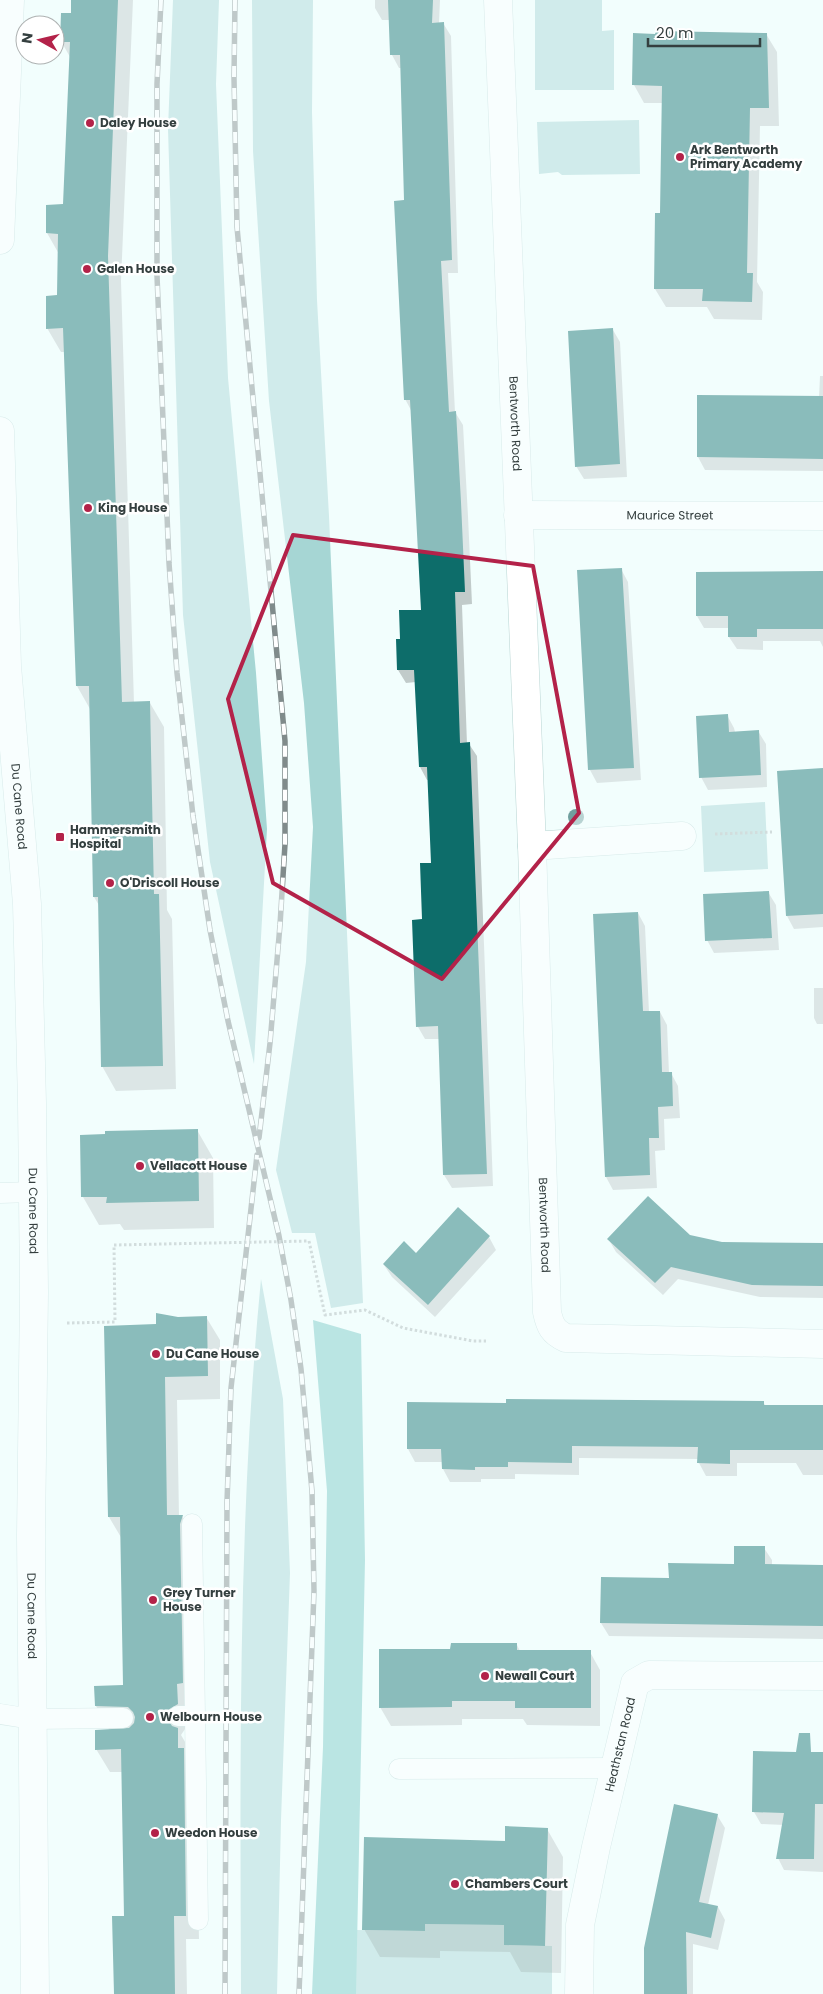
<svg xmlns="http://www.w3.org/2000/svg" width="823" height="1994" font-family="Poppins,sans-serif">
<rect width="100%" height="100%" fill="#f2fefd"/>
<!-- green -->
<path fill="#a6d6d4" d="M 173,0 L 219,0 L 216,84 L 228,378 L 256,673 L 267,829 L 254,1064 L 210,862 L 183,615 L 168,129 Z
M 252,0 L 313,0 L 312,112 L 317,300 L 329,516 L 363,1303 L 331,1308 L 315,1233 L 292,1233 L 276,1170 L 306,962 L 313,827 L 304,703 L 269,401 L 253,151 Z
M 535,0 L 602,0 L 602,31 L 614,30 L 614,90 L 535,90 Z
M 639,120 L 640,174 L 562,175 L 558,172 L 539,174 L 537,122 Z
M 765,802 L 768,869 L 704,872 L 701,806 Z
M 261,1279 L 283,1399 L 290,1573 L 281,1820 L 277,1994 L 241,1994 C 240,1756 238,1516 261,1279 Z
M 425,1924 L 504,1925 L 504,1945 L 552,1946 L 552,1994 L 355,1994 L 356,1930 L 425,1931 Z"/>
<!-- forest -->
<path fill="#77c8c4" d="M 313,1320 L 361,1334 L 365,1560 L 356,1994 L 312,1994 L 323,1747 L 327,1491 Z"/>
<!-- shadow -->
<path fill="#0003" d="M 73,0 L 133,0 L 121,281 L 134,703 L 150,703 L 164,727 L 167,910 L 172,919 L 176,1089 L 116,1091 L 102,1066 L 100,907 L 94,897 L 90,709 L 77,686 L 65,352 L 61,352 L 47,328 L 58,297 L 59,254 L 47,233 L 64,205 L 70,57 L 61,41 L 72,14 Z
M 375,0 L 440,0 L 439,24 L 443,23 L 451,36 L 458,273 L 448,273 L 455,412 L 463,425 L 468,516 L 472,604 L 462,605 L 467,744 L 469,744 L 477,756 L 493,1186 L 452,1188 L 444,1175 L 440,1039 L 425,1039 L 418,1027 L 423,921 L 432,864 L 429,780 L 427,780 L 420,767 L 416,682 L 406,683 L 398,670 L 398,640 L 402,640 L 423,611 L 412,412 L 405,399 L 405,202 L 401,68 L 399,68 L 392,55 L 390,20 L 382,20 L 375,8 Z
M 766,34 L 777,52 L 779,126 L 760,126 L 757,282 L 763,292 L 762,320 L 714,319 L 707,307 L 666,307 L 655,289 L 662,214 L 663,103 L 644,103 L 634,85 Z
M 613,330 L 620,342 L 627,477 L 584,479 L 576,466 Z
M 820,376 L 823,376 L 823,471 L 705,470 L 698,457 L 698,396 L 819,398 Z
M 621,569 L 628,582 L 641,780 L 597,783 L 590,770 L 578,571 Z
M 823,573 L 823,647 L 820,641 L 763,641 L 763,650 L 737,649 L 729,637 L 729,628 L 704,628 L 697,616 Z
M 727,715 L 734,728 L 735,732 L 758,731 L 766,744 L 767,787 L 708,790 L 701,777 Z
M 823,770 L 823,927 L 794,929 L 787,916 Z
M 768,892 L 776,905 L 779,950 L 714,953 L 707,940 Z
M 638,913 L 645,926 L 649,1012 L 660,1012 L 667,1025 L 669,1073 L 671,1073 L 678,1086 L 680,1118 L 664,1119 L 665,1150 L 655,1151 L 657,1188 L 613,1190 L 606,1177 Z
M 814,988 L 823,988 L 823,1024 L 817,1024 L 814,1018 Z
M 197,1130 L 213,1158 L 214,1228 L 124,1230 L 120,1224 L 99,1225 L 83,1197 Z
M 458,1208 L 489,1237 L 496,1250 L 435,1317 L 392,1277 L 384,1265 L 416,1254 Z
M 689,1236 L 722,1244 L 823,1244 L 823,1298 L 760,1297 L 678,1279 L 663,1295 L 616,1252 L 609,1240 Z
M 206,1317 L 220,1340 L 220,1399 L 177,1400 L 179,1516 L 182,1516 L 195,1539 L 190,1727 L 185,1729 L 181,1735 L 191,1752 L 196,1772 L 199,1939 L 186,1939 L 187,1994 L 115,1994 L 126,1918 L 123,1772 L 110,1772 L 96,1749 L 110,1731 L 96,1706 L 96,1687 L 124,1686 L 122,1539 L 109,1517 L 157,1325 L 178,1318 Z
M 763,1402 L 766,1406 L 823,1407 L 823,1475 L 803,1475 L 796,1463 L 737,1463 L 737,1476 L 706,1476 L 699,1463 L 699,1459 L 579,1458 L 579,1475 L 515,1474 L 515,1479 L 481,1479 L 481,1482 L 450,1482 L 443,1469 L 443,1462 L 415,1462 L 408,1449 Z
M 764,1548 L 772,1560 L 772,1566 L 823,1567 L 823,1639 L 609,1636 L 601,1623 L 670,1580 L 735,1565 Z
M 517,1645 L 520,1651 L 590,1652 L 600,1670 L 600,1726 L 527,1725 L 523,1719 L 462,1719 L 462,1725 L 391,1726 L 380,1707 L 452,1651 Z
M 755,1752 L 823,1753 L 823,1872 L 784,1870 L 778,1858 L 784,1825 L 761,1824 L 754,1812 Z
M 717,1815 L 725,1828 L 708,1905 L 718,1907 L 725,1920 L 718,1950 L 693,1944 L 693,1994 L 645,1994 Z
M 547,1829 L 563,1857 L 561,1973 L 521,1972 L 510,1952 L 440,1951 L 440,1958 L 380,1957 L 364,1929 L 507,1842 Z"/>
<!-- building -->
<path fill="#0d6d6a" d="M 71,0 L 118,0 L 108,256 L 122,702 L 150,701 L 154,894 L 159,894 L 163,1066 L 101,1067 L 98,897 L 93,897 L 89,686 L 76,686 L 63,328 L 46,329 L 46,296 L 57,295 L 58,234 L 46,233 L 46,205 L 63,204 L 70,42 L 60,42 L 61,13 L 71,13 Z
M 388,0 L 433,0 L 432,23 L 444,22 L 452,260 L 441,261 L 449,412 L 456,411 L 461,502 L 465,592 L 455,592 L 460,743 L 470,742 L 487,1174 L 443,1175 L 438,1026 L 416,1027 L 412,920 L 422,919 L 420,863 L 431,863 L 427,767 L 419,767 L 414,670 L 397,670 L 396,639 L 400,639 L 399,610 L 421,610 L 410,400 L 404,400 L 394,201 L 404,200 L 400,55 L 390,55 Z
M 656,31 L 767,33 L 769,108 L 750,108 L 747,273 L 753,273 L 752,302 L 702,301 L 703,289 L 654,289 L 655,213 L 660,213 L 662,86 L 632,85 L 633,33 L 655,34 Z
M 613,328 L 620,464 L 575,467 L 568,331 Z
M 697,395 L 823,396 L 823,459 L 697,457 Z
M 622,568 L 634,768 L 588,770 L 577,570 Z
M 823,571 L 823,629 L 757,629 L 757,637 L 728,637 L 728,616 L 696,616 L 696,572 Z
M 728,714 L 729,732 L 759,730 L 761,775 L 699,778 L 696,716 Z
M 823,768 L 823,914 L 786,916 L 777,771 Z
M 769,891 L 772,938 L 705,941 L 703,894 Z
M 638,912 L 643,1011 L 660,1011 L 662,1072 L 672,1072 L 673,1106 L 658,1107 L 659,1138 L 649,1138 L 650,1175 L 605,1177 L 593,914 Z
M 198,1129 L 199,1201 L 106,1203 L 107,1197 L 81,1197 L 80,1135 L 105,1134 L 105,1131 Z
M 648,1196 L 690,1235 L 722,1242 L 823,1243 L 823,1286 L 752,1285 L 671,1267 L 655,1283 L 607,1239 Z
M 458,1207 L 490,1236 L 428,1305 L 383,1264 L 404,1241 L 416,1253 Z
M 156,1313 L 178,1317 L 207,1316 L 208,1376 L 165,1377 L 167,1515 L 183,1515 L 180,1524 L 183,1683 L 177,1684 L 178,1704 L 168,1710 L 166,1716 L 172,1726 L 178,1728 L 178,1748 L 184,1748 L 186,1916 L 174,1916 L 175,1994 L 114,1994 L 112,1916 L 124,1916 L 121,1749 L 95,1750 L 95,1730 L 129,1728 L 134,1723 L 135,1717 L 133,1712 L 128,1707 L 95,1706 L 94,1686 L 123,1685 L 120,1517 L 108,1517 L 104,1326 L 156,1324 Z
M 506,1399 L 764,1401 L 764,1405 L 823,1405 L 823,1450 L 730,1450 L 730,1464 L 697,1463 L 698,1447 L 572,1446 L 572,1463 L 508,1462 L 508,1467 L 475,1467 L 475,1470 L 442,1469 L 441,1449 L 407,1449 L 407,1402 L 506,1403 Z
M 734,1546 L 765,1546 L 765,1564 L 823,1565 L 823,1626 L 600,1623 L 601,1577 L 669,1578 L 668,1563 L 734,1564 Z
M 451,1643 L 517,1643 L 517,1650 L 591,1650 L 591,1708 L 515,1708 L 515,1701 L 452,1701 L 452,1707 L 379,1708 L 379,1649 L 450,1649 Z
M 799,1733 L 810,1733 L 811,1752 L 823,1752 L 823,1804 L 815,1804 L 814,1859 L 776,1859 L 784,1813 L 752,1812 L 753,1751 L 796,1752 Z
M 674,1804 L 718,1814 L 699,1902 L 718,1906 L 711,1938 L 686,1932 L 687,1994 L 644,1994 L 644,1948 Z
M 505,1826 L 548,1828 L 545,1946 L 504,1945 L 504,1925 L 425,1924 L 425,1931 L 362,1930 L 364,1837 L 505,1841 Z"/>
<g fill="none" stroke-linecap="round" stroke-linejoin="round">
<defs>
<path id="lane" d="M 0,1193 L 32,1192
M 0,1714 L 32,1719 L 123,1718
M 178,1716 L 195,1716 L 192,1524
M 195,1716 L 198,1920
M 399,1769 L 614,1768"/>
<g id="street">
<path id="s1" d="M 498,0 L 532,846 L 547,1312 C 550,1326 553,1332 566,1338 L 823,1344"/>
<path id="s2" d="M 518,515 L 823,516"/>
<path d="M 532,846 L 682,836"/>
<path id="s3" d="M 579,1994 L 580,1925 L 596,1847 L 635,1683 L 649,1675 L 823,1676"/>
</g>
<g id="secondary">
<path d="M 0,240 L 10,0"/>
<path id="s4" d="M 0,431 L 7,666 L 27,904 L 32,1103 L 34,1292 L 31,1536 L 35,1994"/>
</g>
</defs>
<!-- lane casing -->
<use href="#lane" stroke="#b8d5d3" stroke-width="21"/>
<!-- street casing -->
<use href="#street" stroke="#b8d5d3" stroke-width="29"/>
<!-- secondary casing -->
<use href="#secondary" stroke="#b8d5d3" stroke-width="29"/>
<!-- path -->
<path stroke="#abb6b6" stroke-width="3" stroke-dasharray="2.5 2.5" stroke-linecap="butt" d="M 715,834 L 772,832
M 309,1241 L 325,1315 L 365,1310 L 403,1328 L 473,1341 L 486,1341
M 67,1323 L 115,1322 L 114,1245"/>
<!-- lane -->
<use href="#lane" stroke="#fff" stroke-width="20"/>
<!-- street -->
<use href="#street" stroke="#fff" stroke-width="28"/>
<!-- secondary -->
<use href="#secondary" stroke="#fff" stroke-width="28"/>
<defs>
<path id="rail" d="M 161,0 L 157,84 L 157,276 L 169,563 L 177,673 L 193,816 L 210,930 L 228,1021 L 279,1236 L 291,1300 L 301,1369 L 312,1491 L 314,1591 L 299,1994
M 235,0 L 234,78 L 237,227 L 285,741 L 285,844 L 280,925 L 270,1043 L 259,1138
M 225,1994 L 227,1502 L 231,1388 L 257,1155"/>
</defs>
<!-- rail casing -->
<use href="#rail" stroke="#808b8b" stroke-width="5.5"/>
<!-- rail -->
<use href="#rail" stroke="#fff" stroke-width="4" stroke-dasharray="11" stroke-linecap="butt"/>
<!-- path-bridge -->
<path stroke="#abb6b6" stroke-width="3" stroke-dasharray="2.5 2.5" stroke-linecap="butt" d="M 114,1245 L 309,1241"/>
</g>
<!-- trees -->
<circle fill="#709f9e" cx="576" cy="817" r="8"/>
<!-- marked area -->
<path d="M0 0H823V1994H0ZM 293,535 L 533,566 L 579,813 L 442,979 L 273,883 L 228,699 Z" fill="#f2fefd" fill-opacity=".55" fill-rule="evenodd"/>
<path fill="none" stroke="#b32249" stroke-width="4" stroke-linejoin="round" d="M 293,535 L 533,566 L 579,813 L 442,979 L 273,883 L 228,699 Z"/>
<!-- markers -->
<g fill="#b32249" stroke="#fff" stroke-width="2">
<circle cx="90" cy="123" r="5"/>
<circle cx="680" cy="157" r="5"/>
<circle cx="87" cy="269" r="5"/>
<circle cx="88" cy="508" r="5"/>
<rect x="55" y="832" width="10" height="10" rx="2.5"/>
<circle cx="110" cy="883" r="5"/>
<circle cx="140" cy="1166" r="5"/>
<circle cx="156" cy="1354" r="5"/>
<circle cx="153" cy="1600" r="5"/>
<circle cx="485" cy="1676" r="5"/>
<circle cx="150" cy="1717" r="5"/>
<circle cx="155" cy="1833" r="5"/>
<circle cx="455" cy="1884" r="5"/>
</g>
<g text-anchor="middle" stroke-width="5" stroke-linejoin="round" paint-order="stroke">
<!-- poi labels -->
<g font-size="12" font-weight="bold" fill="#343f3f" stroke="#fff" text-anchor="start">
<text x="100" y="127">Daley House</text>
<text x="690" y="154">Ark Bentworth<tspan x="690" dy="14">Primary Academy</tspan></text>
<text x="97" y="273">Galen House</text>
<text x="98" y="512">King House</text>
<text x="70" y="834">Hammersmith<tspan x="70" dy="14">Hospital</tspan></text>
<text x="120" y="887">O'Driscoll House</text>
<text x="150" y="1170">Vellacott House</text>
<text x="166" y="1358">Du Cane House</text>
<text x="163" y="1597">Grey Turner<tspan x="163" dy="14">House</tspan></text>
<text x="495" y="1680">Newall Court</text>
<text x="160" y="1721">Welbourn House</text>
<text x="165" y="1837">Weedon House</text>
<text x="465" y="1888">Chambers Court</text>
</g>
<!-- street labels -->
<g font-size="12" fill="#343f3f" stroke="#fff">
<text dy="4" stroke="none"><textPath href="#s1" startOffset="424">Bentworth Road</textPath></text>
<text dy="4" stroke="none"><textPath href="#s2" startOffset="152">Maurice Street</textPath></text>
<text dy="4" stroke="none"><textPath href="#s4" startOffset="376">Du Cane Road</textPath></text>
<text dy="4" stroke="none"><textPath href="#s4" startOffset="781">Du Cane Road</textPath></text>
<text dy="4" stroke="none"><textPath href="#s1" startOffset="1226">Bentworth Road</textPath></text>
<text dy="4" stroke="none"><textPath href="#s4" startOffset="1186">Du Cane Road</textPath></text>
<text dy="4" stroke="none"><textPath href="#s3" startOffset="254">Heathstan Road</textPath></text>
</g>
</g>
<!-- north arrow -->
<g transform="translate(40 40) rotate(278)"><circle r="24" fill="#ffffff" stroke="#aeb2b2"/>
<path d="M0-4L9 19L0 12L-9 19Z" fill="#b32249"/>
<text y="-8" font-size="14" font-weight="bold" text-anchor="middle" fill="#343f3f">N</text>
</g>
<!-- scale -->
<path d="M648 38v8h112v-8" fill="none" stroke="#343f3f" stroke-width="2.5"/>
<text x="656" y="38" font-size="15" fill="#343f3f" stroke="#ffffff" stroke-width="4" paint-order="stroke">20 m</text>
</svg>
